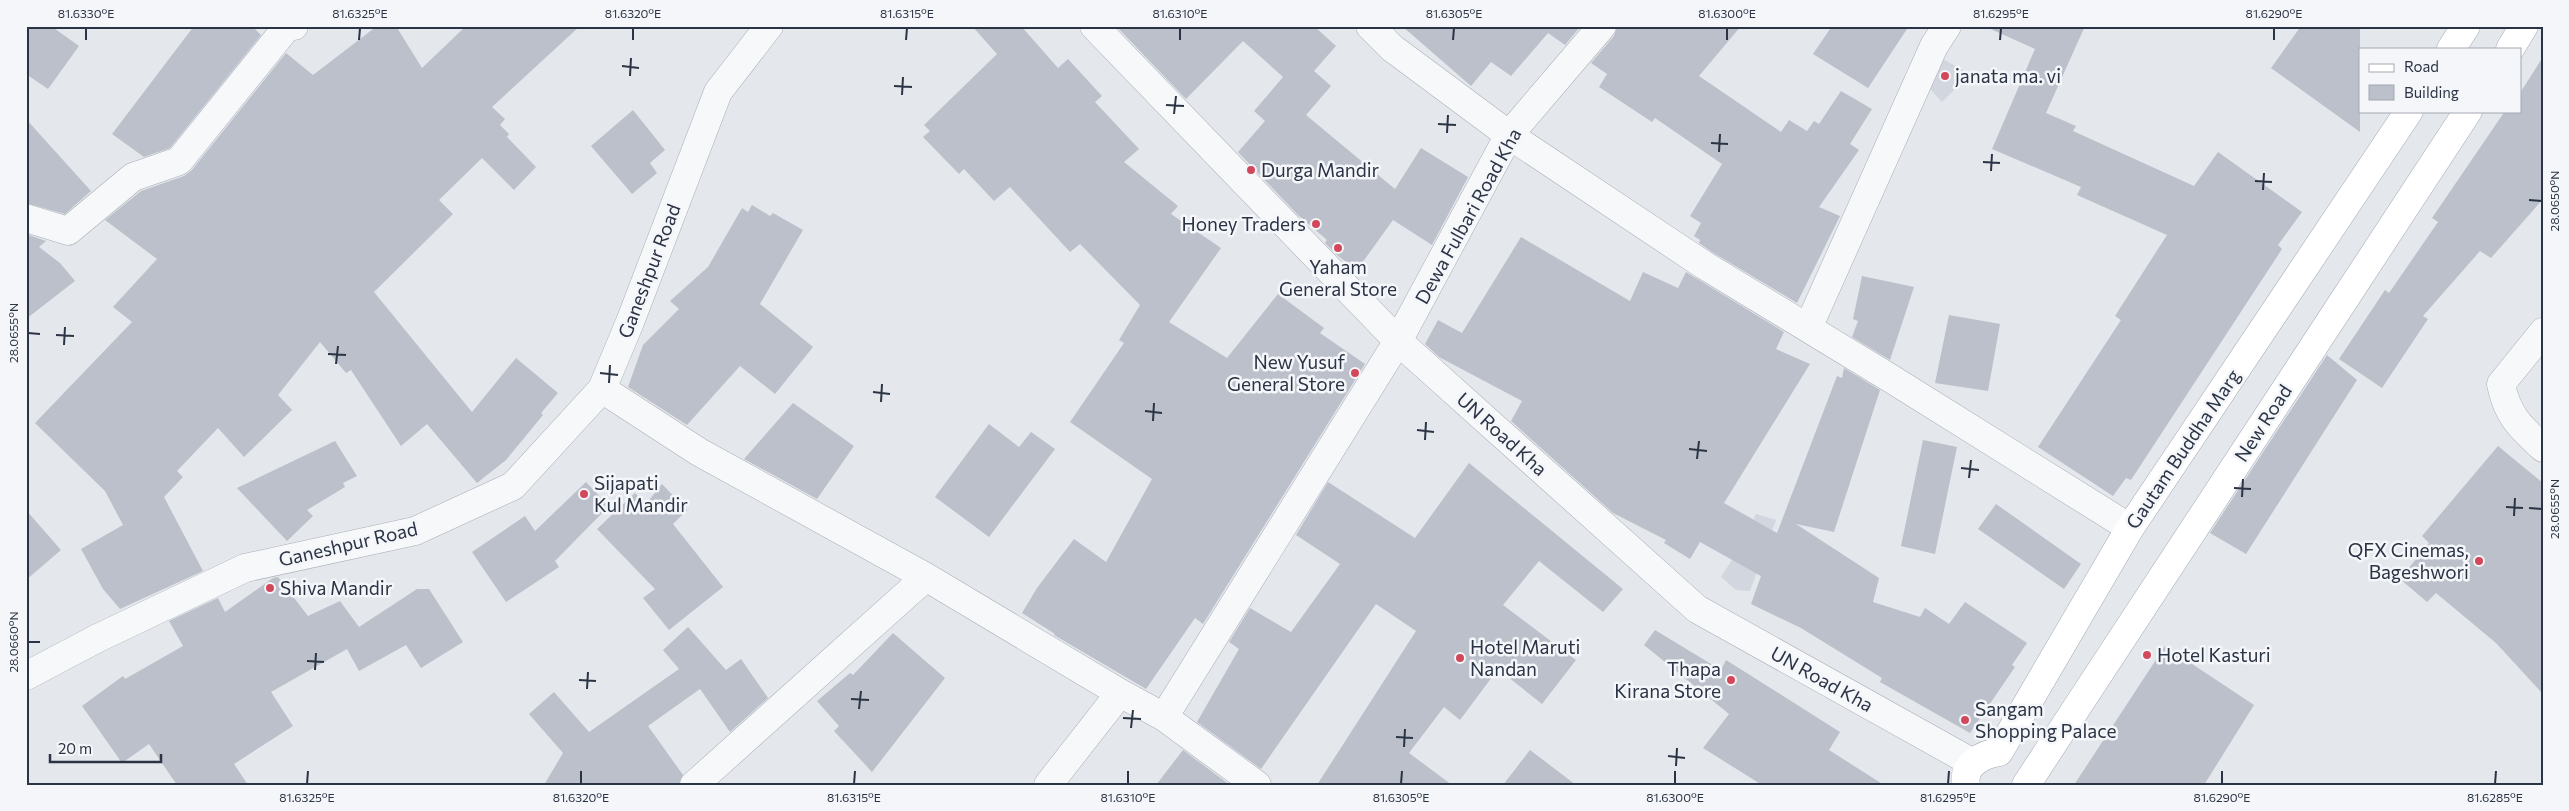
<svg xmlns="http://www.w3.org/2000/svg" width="2569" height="811" font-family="Commissioner,sans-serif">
<rect width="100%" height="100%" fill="#e4e7ec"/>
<!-- built -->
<path fill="#d2d6de" d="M 1932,53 L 1970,74 L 1942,102 L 1920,78 Z
M 1756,514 L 1776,520 L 1750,591 L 1736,590 L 1721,577 L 1739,549 Z"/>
<!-- building -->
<path fill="#bbc0ca" d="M 26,26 L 51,26 L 79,46 L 48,89 L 26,74 Z
M 194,26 L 252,26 L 261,35 L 170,148 L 144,157 L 112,134 Z
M 377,26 L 396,26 L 422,68 L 466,26 L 580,26 L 492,107 L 505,119 L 500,125 L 509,134 L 507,137 L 536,167 L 514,190 L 482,158 L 439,200 L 453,214 L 374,292 L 472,412 L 516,358 L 558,393 L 541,413 L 543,415 L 506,460 L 477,483 L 427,424 L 401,446 L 351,370 L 346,373 L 320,342 L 278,395 L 292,410 L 244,457 L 218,428 L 177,471 L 183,477 L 164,497 L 203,571 L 120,609 L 103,589 L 81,549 L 123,525 L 105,491 L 35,423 L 132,322 L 113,307 L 157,259 L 105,220 L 141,191 L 184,176 L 191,171 L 286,53 L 313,75 Z
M 972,26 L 1021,26 L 1058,68 L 1068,59 L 1102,96 L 1095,102 L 1139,149 L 1124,162 L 1178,206 L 1171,214 L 1221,248 L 1169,322 L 1227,358 L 1278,294 L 1324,328 L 1320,333 L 1365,364 L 1203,624 L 1195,618 L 1146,689 L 1054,635 L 1055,634 L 1022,613 L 1037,588 L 1074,539 L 1106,562 L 1152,479 L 1070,422 L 1124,343 L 1119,340 L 1140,305 L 1080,244 L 1070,252 L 1010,187 L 994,201 L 964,169 L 959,174 L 923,137 L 930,131 L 924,125 L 997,54 Z
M 1116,26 L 1314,26 L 1336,46 L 1314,71 L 1331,86 L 1306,115 L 1395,189 L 1421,148 L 1468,177 L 1432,245 L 1393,220 L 1357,270 L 1338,256 L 1325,243 L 1327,240 L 1298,215 L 1238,152 L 1265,121 L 1254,111 L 1283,77 L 1243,41 L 1186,99 Z
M 1402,26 L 1581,26 L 1565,45 L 1548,33 L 1511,76 L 1491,62 L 1471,86 Z
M 1617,26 L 1741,26 L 1699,76 L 1781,132 L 1789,120 L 1807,131 L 1814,121 L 1819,124 L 1841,91 L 1872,109 L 1850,144 L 1859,150 L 1819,207 L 1840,216 L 1797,303 L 1712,252 L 1699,243 L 1700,240 L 1694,236 L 1701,223 L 1690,216 L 1722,164 L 1655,118 L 1652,122 L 1599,87 L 1607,74 L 1591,63 L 1614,36 Z
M 1832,26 L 1909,26 L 1868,88 L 1813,54 Z
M 1984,26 L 2085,26 L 2046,113 L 2076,126 L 2073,131 L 2194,186 L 2218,152 L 2302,212 L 2278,245 L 2282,249 L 2131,480 L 2126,478 L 2113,496 L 2038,447 L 2121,320 L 2115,316 L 2167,235 L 2077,195 L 2081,187 L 1992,149 L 2035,49 Z
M 2301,26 L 2360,26 L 2360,132 L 2271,68 Z
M 2543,57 L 2543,199 L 2491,258 L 2480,251 L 2423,316 L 2428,319 L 2382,388 L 2339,359 L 2385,290 L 2389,293 L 2438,222 L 2432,218 L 2505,111 L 2520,111 L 2520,93 Z
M 633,110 L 665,150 L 650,163 L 657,173 L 632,194 L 591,146 Z
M 26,119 L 91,191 L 65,214 L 26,203 Z
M 752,205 L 770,216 L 773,213 L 803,230 L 760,304 L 813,347 L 775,394 L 740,366 L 687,425 L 628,387 L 643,345 L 679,309 L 670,301 L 708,267 L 742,208 L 748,212 Z
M 26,234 L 46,241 L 39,247 L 60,263 L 75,281 L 26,319 Z
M 1521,237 L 1630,301 L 1643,272 L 1678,288 L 1686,272 L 1784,332 L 1776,349 L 1810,364 L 1724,503 L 1777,533 L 1837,376 L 1842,378 L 1844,368 L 1880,390 L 1834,532 L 1796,524 L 1879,578 L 1873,602 L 1920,617 L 1925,608 L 1949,624 L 1965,602 L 2027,643 L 2012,665 L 2015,667 L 1970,733 L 1880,682 L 1882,678 L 1801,628 L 1751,604 L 1761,576 L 1700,542 L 1690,559 L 1664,543 L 1666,540 L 1613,513 L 1511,421 L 1522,401 L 1439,357 L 1425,344 L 1438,320 L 1462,333 Z
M 1862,276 L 1914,287 L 1890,360 L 1852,337 L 1858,321 L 1853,319 Z
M 1949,315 L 2000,324 L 1988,391 L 1935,383 Z
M 2327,355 L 2357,380 L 2246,554 L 2210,533 Z
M 793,403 L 854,446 L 817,499 L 744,459 Z
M 989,424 L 1019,447 L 1031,432 L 1055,449 L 989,537 L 935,497 Z
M 1923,440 L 1957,447 L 1935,554 L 1901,546 Z
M 335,441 L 357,476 L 343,483 L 345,487 L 307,510 L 313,516 L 287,541 L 237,488 Z
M 2498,446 L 2543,483 L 2543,694 L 2496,643 L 2436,593 L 2427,602 L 2400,579 L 2429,543 L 2422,536 Z
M 1469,463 L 1623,589 L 1603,612 L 1539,561 L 1503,605 L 1576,660 L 1542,704 L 1498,669 L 1460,720 L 1444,707 L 1409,753 L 1452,785 L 1317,785 L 1416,631 L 1376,604 L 1261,769 L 1197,722 L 1239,649 L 1229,642 L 1250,608 L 1291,632 L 1340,564 L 1296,535 L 1328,482 L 1415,538 Z
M 586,482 L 609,506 L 555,561 L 559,567 L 506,602 L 472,552 L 525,516 L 535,531 Z
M 662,484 L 687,510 L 673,524 L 723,587 L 669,630 L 643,598 L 655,589 L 597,529 L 635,493 L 646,504 Z
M 1996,504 L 2081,564 L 2064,589 L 1978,529 Z
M 26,510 L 61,550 L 26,580 Z
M 278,577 L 308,616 L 340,601 L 359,627 L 417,589 L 429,589 L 463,642 L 421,668 L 406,645 L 359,671 L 347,649 L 271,692 L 293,726 L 234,764 L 248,785 L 177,785 L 149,744 L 122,763 L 82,706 L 123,676 L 125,679 L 183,646 L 169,621 L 218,598 L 225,612 L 273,578 Z
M 688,627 L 726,670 L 741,659 L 768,698 L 730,732 L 700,689 L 648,726 L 683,775 L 679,785 L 544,785 L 563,753 L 529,714 L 554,692 L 589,732 L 679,669 L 663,650 Z
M 1655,630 L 1721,670 L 1726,660 L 1840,732 L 1829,750 L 1884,785 L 1762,785 L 1703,748 L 1729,714 L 1644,645 Z
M 893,633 L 945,678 L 872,772 L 834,731 L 839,726 L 817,701 L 850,673 L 853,675 Z
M 2165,646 L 2254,705 L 2204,785 L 2074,785 Z
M 1183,750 L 1230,785 L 1156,785 Z
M 1530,750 L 1576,785 L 1503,785 Z"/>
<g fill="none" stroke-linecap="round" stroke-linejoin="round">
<defs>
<path id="minor" d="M 1094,26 L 1398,341 L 1697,609 L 1973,763
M 1370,26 L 1392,48 L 1509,135 L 1704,265 L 1890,378 L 2130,528
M 26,218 L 68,231 L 133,177 L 179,161 L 287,27 L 294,26
M 1808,328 L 1934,46 L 1947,26
M 2543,332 L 2501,384 C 2507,415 2520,427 2543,448
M 602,389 L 699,452 L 926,577 L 1120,693 L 1164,717 L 1257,785
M 26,676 L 98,638 L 245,568 L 415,531 L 513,486 L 602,389 L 630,322 L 718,92 L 769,26
M 1164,717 L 1398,341 L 1509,135 L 1602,26
M 694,785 L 926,577
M 1048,785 L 1120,693"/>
<path id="major" d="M 2451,49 L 2466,26
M 2510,49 L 2524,26
M 1999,752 L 2130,528 L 2409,111
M 1966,785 C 1962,765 1983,754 1999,752
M 2026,785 L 2468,111"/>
</defs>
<!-- minor casing -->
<use href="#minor" stroke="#a9aeb7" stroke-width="29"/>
<!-- major casing -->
<use href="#major" stroke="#a3abb8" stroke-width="29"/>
<!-- minor -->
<use href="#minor" stroke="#f7f8fa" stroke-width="28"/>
<!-- major -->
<use href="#major" stroke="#fff" stroke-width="28"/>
</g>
<!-- ticks -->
<path fill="none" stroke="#2b3445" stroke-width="2" d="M 86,40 L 86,28M 359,40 L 360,28M 633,40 L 633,28M 906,40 L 907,28M 1180,40 L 1180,28M 1453,40 L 1454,28M 1727,40 L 1727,28M 2000,40 L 2001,28M 2274,40 L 2274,28M 622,66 L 639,68M 630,76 L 631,58M 894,86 L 912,87M 902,95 L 903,77M 1166,105 L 1184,106M 1174,114 L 1176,96M 1438,124 L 1456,125M 1447,133 L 1448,115M 1711,143 L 1728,144M 1719,152 L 1720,134M 1983,162 L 2000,163M 1991,171 L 1992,154M 2255,181 L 2272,182M 2263,190 L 2264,173M 2529,200 L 2542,201M 28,333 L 40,334M 56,335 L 74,336M 64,345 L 65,327M 328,354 L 346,355M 336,364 L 338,346M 600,373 L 618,375M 609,383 L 610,365M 873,392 L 890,394M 881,402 L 882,384M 1145,411 L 1162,413M 1153,421 L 1154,403M 1417,430 L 1434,432M 1425,440 L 1426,422M 1689,449 L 1707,451M 1697,459 L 1699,441M 1961,468 L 1979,470M 1969,478 L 1971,460M 2234,488 L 2251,489M 2242,497 L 2243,479M 2506,507 L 2523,508M 2529,508 L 2542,509M 2514,516 L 2515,498M 28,642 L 40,642M 307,661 L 324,662M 315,670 L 316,653M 579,680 L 596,681M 587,689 L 588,672M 851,699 L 869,700M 859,709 L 861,691M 1123,718 L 1141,719M 1131,728 L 1133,710M 1396,737 L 1413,738M 1404,747 L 1405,729M 1668,756 L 1685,758M 1676,766 L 1677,748M 307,784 L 308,771M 581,784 L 581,771M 854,784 L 855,771M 1128,784 L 1128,771M 1401,784 L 1402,771M 1675,784 L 1675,771M 1948,784 L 1949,771M 2222,784 L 2222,771M 2495,784 L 2496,771"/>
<!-- markers -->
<g fill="#d2485b" stroke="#f4f6f9" stroke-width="2">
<circle cx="1945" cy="76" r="5"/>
<circle cx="1251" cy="170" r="5"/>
<circle cx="1316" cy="224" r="5"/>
<circle cx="1338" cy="248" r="5"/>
<circle cx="1355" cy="373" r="5"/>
<circle cx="584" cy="494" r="5"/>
<circle cx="2479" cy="561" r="5"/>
<circle cx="270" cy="588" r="5"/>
<circle cx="2147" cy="655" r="5"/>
<circle cx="1460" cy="658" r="5"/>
<circle cx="1731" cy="680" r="5"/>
<circle cx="1965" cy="720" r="5"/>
</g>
<g text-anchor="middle" stroke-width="5" stroke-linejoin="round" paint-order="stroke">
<!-- poi labels -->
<g font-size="19" fill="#2b3445" stroke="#f4f6f9" text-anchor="start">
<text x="1955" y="83">janata ma. vi</text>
<text x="1261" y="177">Durga Mandir</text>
<text x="1306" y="231" text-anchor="end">Honey Traders</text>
<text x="1338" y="274" text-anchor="middle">Yaham<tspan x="1338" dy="22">General Store</tspan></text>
<text x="1345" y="369" text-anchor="end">New Yusuf<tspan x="1345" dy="22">General Store</tspan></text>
<text x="594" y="490">Sijapati<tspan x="594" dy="22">Kul Mandir</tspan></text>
<text x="2469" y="557" text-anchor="end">QFX Cinemas,<tspan x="2469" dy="22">Bageshwori</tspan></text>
<text x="280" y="595">Shiva Mandir</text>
<text x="1470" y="654">Hotel Maruti<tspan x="1470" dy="22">Nandan</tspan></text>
<text x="2157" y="662">Hotel Kasturi</text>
<text x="1721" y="676" text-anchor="end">Thapa<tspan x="1721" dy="22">Kirana Store</tspan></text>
<text x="1975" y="716">Sangam<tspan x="1975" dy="22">Shopping Palace</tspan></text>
</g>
<!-- street labels -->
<g font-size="19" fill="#2b3445" stroke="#f4f6f9">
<text transform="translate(1468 216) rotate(-61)" y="7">Dewa Fulbari Road Kha</text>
<text transform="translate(649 271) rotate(-69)" y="7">Ganeshpur Road</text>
<text transform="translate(2263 423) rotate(-57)" y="7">New Road</text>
<text transform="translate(1502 434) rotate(42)" y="7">UN Road Kha</text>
<text transform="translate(2183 449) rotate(-56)" y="7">Gautam Buddha Marg</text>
<text transform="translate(348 544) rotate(-13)" y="7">Ganeshpur Road</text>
<text transform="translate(1822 679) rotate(29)" y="7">UN Road Kha</text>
</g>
</g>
<!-- border -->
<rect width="2569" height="811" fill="none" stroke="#f4f6f9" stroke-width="55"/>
<!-- legend -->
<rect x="2359" y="48" width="162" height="65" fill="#f4f6f9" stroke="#a4a8b1"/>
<rect x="2369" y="64" width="25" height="8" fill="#ffffff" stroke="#a4a8b1"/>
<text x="2404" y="72" font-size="15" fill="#2b3445">Road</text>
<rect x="2369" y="85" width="25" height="15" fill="#bbc0ca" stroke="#a4a8b1"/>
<text x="2404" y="98" font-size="15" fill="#2b3445">Building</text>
<!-- scale -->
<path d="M50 754v8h111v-8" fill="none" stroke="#2b3445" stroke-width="2.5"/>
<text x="58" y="754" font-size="15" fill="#2b3445" stroke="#f4f6f9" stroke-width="4" paint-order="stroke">20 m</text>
<rect x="28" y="28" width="2514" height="756" fill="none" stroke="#2b3445" stroke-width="2"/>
<g font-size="12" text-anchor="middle" fill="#2b3445">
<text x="86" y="18">81.6330°E</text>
<text x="360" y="18">81.6325°E</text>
<text x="633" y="18">81.6320°E</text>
<text x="907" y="18">81.6315°E</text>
<text x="1180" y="18">81.6310°E</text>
<text x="1454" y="18">81.6305°E</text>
<text x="1727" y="18">81.6300°E</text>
<text x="2001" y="18">81.6295°E</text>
<text x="2274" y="18">81.6290°E</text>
<text transform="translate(2555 201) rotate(-90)" y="4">28.0650°N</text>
<text transform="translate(14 333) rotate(-90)" y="4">28.0655°N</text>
<text transform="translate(2555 509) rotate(-90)" y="4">28.0655°N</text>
<text transform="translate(14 642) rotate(-90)" y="4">28.0660°N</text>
<text x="307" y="802">81.6325°E</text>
<text x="581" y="802">81.6320°E</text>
<text x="854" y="802">81.6315°E</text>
<text x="1128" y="802">81.6310°E</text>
<text x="1401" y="802">81.6305°E</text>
<text x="1675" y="802">81.6300°E</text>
<text x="1948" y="802">81.6295°E</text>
<text x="2222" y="802">81.6290°E</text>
<text x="2495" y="802">81.6285°E</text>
</g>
</svg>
